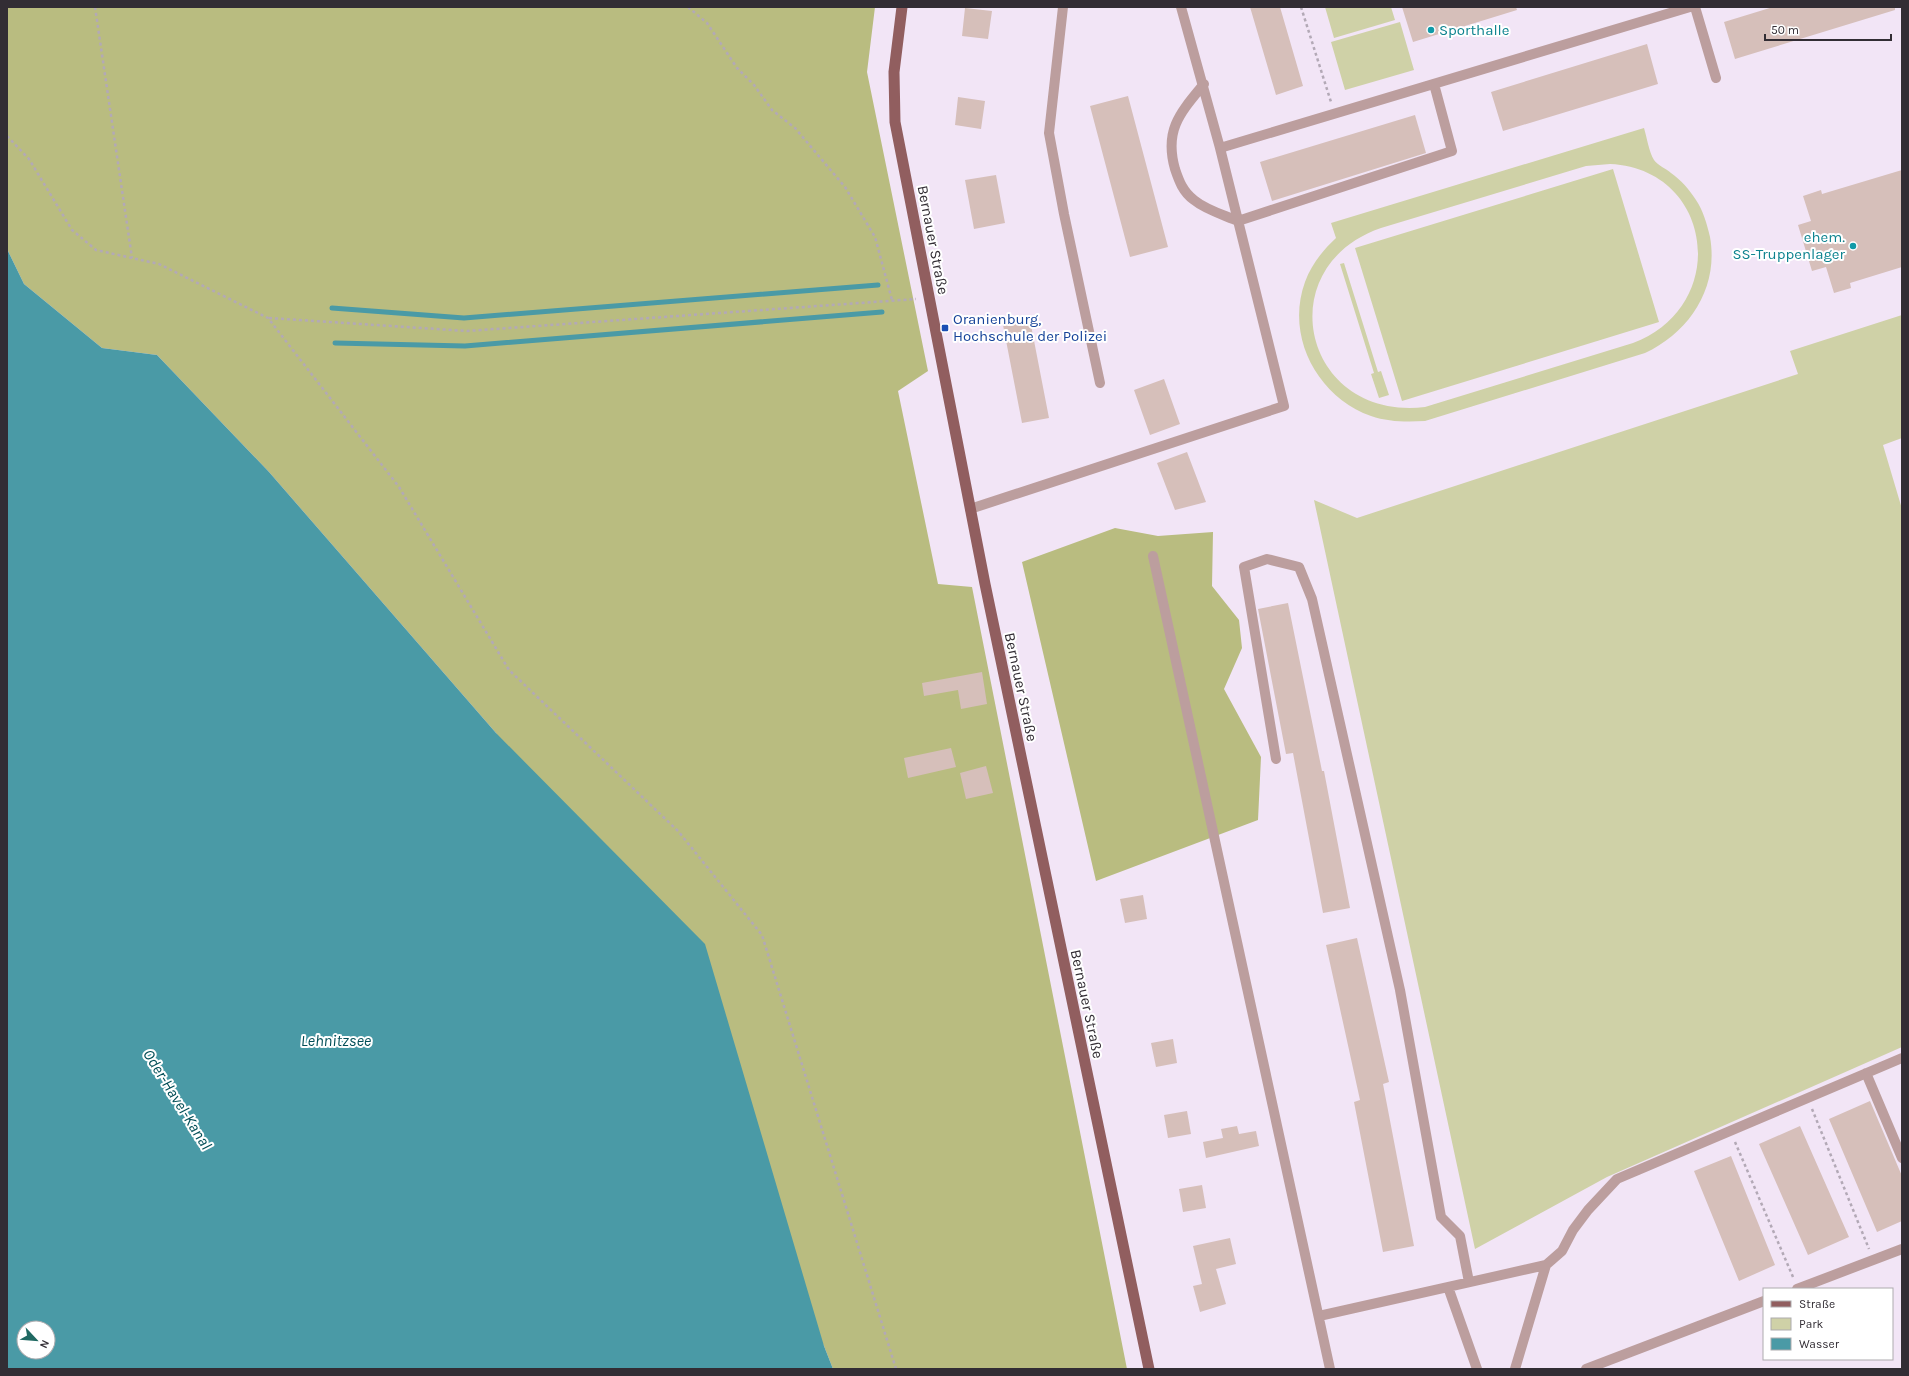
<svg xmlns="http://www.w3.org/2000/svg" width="1909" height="1376" font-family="Karla,sans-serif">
<rect width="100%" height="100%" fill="#f2e5f6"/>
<!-- green -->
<path fill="#cfd1a7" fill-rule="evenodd" d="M 1325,7 L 1391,7 L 1395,20 L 1334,38 Z
M 1400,22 L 1414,70 L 1345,90 L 1331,42 Z
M 1644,128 C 1647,138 1649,152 1654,160 C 1657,165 1667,169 1671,173 C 1681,180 1689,189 1696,200 C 1703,210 1707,224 1710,237 C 1719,287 1690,332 1645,353 L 1425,421 C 1407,422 1388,422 1371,416 C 1318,397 1285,337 1305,282 C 1311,265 1323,250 1336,238 L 1331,223 ZM 1610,164 C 1714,169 1731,306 1633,343 L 1425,407 C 1303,421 1268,267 1381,228 L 1586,166 Z
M 1613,169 L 1659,322 L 1402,401 L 1355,248 Z
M 1344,263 L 1378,372 L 1381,371 L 1389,395 L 1379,398 L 1371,374 L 1374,373 L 1340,264 Z
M 1902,315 L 1902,438 L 1883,445 L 1902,509 L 1902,1047 L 1607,1177 L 1475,1249 L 1314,500 L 1357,518 L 1798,374 L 1790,351 Z"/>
<!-- forest -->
<path fill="#b9bc80" d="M 7,7 L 875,7 L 867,72 L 928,371 L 898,391 L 938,584 L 972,587 L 1127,1369 L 833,1369 L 824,1346 L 496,733 L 269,472 L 157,355 L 102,348 L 24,284 L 7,249 Z
M 1115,528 L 1158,536 L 1213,532 L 1212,586 L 1239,620 L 1242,648 L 1224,689 L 1261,757 L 1258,820 L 1096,881 L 1022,562 Z"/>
<!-- water -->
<path fill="#4a9aa6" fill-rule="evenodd" d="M 7,249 L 24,284 L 102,348 L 157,355 L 269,472 L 496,733 L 705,944 L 824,1346 L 833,1369 L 7,1369 ZM 24,1328 L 48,1328 L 48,1352 L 24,1352 Z"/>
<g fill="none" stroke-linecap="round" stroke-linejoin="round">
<!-- stream -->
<path stroke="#4a9aa6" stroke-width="5" d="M 332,308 L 464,318 L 878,285
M 335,343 L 465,346 L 882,312"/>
</g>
<!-- building -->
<path fill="#d6bfba" d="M 1250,7 L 1280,7 L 1303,86 L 1276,95 Z
M 1402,7 L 1516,7 L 1517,10 L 1413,42 Z
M 1773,7 L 1895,7 L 1895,10 L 1735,59 L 1724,22 Z
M 965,8 L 992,11 L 988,39 L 962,36 Z
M 1647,44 L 1658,84 L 1503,131 L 1491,92 Z
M 1128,96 L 1168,247 L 1130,257 L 1090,106 Z
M 958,97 L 985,101 L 981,129 L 955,125 Z
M 1415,115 L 1426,153 L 1272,201 L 1260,162 Z
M 1902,170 L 1902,267 L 1850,283 L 1851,288 L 1834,293 L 1826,267 L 1812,271 L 1798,225 L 1811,221 L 1803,196 L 1821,190 L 1822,194 Z
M 996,175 L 1005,223 L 974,229 L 965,180 Z
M 1030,320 L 1049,418 L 1022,423 L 1003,325 Z
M 1164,379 L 1180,424 L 1150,435 L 1134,390 Z
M 1187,452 L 1206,502 L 1175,510 L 1157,463 Z
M 1288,603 L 1322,771 L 1324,771 L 1350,908 L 1323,913 L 1293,753 L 1286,754 L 1258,609 Z
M 982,672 L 987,704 L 961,709 L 958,690 L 924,696 L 922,683 Z
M 951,748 L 956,767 L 908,778 L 904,758 Z
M 986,766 L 993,793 L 966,799 L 960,773 Z
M 1143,895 L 1147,919 L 1125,923 L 1120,899 Z
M 1357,938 L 1389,1082 L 1383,1084 L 1414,1246 L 1383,1252 L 1354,1102 L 1360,1100 L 1326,945 Z
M 1173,1039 L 1177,1063 L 1156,1067 L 1151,1043 Z
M 1870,1101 L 1902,1176 L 1902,1221 L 1877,1232 L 1829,1119 Z
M 1187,1111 L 1191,1134 L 1168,1138 L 1164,1115 Z
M 1237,1126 L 1239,1134 L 1256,1131 L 1259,1146 L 1206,1158 L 1203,1142 L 1223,1138 L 1221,1129 Z
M 1800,1126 L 1849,1237 L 1808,1255 L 1759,1144 Z
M 1731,1156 L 1775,1265 L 1739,1281 L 1694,1171 Z
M 1202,1185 L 1206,1208 L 1183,1212 L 1179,1189 Z
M 1230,1238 L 1236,1264 L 1216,1269 L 1226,1304 L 1200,1312 L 1193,1286 L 1202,1284 L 1193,1246 Z"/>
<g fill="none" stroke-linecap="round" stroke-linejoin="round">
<!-- path -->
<path stroke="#b3a9b6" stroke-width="2.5" stroke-dasharray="3 3" stroke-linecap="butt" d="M 95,7 L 132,258
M 688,7 L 707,23 L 737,68 L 754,85 L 772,110 L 795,128 L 845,187 L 875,237 L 892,300
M 1301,7 L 1331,102
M 7,136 L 29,159 L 72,230 L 96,250 L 159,264 L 268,318 L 399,487 L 509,670 L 678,831 L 762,935 L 896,1369
M 269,318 L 467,331 L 916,299
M 1812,1109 L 1869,1249
M 1735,1142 L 1793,1277"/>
<!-- service -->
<path stroke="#bc9e9e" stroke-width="10" d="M 1063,7 L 1049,133 L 1064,214 L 1100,383
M 1695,7 L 1716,78
M 1204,84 C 1180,113 1164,130 1175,169 C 1179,181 1183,192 1194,200 C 1206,210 1224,215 1238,221 L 1452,151 L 1434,84
M 1220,148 L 1690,7
M 970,509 L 1284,406 L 1220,148 L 1181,7
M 1153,556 L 1330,1369
M 1276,759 L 1244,567 L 1267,559 L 1299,567 L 1312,599 L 1400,990 L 1441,1217 L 1460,1236 L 1469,1282
M 1866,1073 L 1902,1158
M 1448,1287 L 1477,1369
M 1797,1289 L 1902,1249
M 1319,1316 L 1546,1265 L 1562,1251 L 1573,1230 L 1588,1210 L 1617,1179 L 1902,1058
M 1515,1369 L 1546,1265
M 1586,1369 L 1764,1301"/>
<!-- primary -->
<path stroke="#915e5f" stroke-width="11" d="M 902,7 L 894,72 L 895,122 L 985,584 L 1149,1369"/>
</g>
<!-- markers -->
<g fill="#0f9aa8" stroke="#fff" stroke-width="1.5">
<circle cx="1431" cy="30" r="4"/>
<circle cx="1853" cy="246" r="4"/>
</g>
<rect fill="#1a4fb4" stroke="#fff" stroke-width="1.5" x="941" y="324" width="8" height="8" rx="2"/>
<g text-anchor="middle" stroke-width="4" stroke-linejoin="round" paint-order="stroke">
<!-- culture labels -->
<g font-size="15" fill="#0d838f" stroke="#fff" text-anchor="start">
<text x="1439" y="35">Sporthalle</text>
<text x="1845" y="242" text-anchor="end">ehem.<tspan x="1845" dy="17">SS-Truppenlager</tspan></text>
</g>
<!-- street labels -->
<g font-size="15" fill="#322d34" stroke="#fff">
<text transform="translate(933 240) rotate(79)" y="5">Bernauer Straße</text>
<text transform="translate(1021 687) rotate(78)" y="5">Bernauer Straße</text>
<text transform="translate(1087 1004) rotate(78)" y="5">Bernauer Straße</text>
</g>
<!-- transit labels -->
<g font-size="15" fill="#164399" stroke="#fff" text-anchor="start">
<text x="953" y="324">Oranienburg,<tspan x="953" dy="17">Hochschule der Polizei</tspan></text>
</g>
<!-- water labels -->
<g font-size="16" font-style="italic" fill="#024e57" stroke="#fff">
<text x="336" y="1046">Lehnitzsee</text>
<text transform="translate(178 1099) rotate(58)" y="6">Oder-Havel-Kanal</text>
</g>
</g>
<!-- border -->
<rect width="1909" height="1376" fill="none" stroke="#322d34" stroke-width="16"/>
<!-- legend -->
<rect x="1763" y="1288" width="130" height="72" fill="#ffffff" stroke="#adabae"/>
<rect x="1771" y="1301" width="20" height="6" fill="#915e5f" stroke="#adabae"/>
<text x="1799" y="1308" font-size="12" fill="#322d34">Straße</text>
<rect x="1771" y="1318" width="20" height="12" fill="#cfd1a7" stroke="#adabae"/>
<text x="1799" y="1328" font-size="12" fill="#322d34">Park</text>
<rect x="1771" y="1338" width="20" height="12" fill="#4a9aa6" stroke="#adabae"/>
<text x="1799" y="1348" font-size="12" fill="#322d34">Wasser</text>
<!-- north arrow -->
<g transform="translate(36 1340) rotate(116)"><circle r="19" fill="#ffffff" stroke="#adabae"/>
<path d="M0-3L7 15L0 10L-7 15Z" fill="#206962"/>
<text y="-6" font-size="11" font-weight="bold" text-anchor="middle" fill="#322d34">N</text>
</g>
<!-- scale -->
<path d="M1765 34v6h126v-6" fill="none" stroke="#322d34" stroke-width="2"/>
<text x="1771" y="34" font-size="12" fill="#322d34" stroke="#ffffff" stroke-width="3" paint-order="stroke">50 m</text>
</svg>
